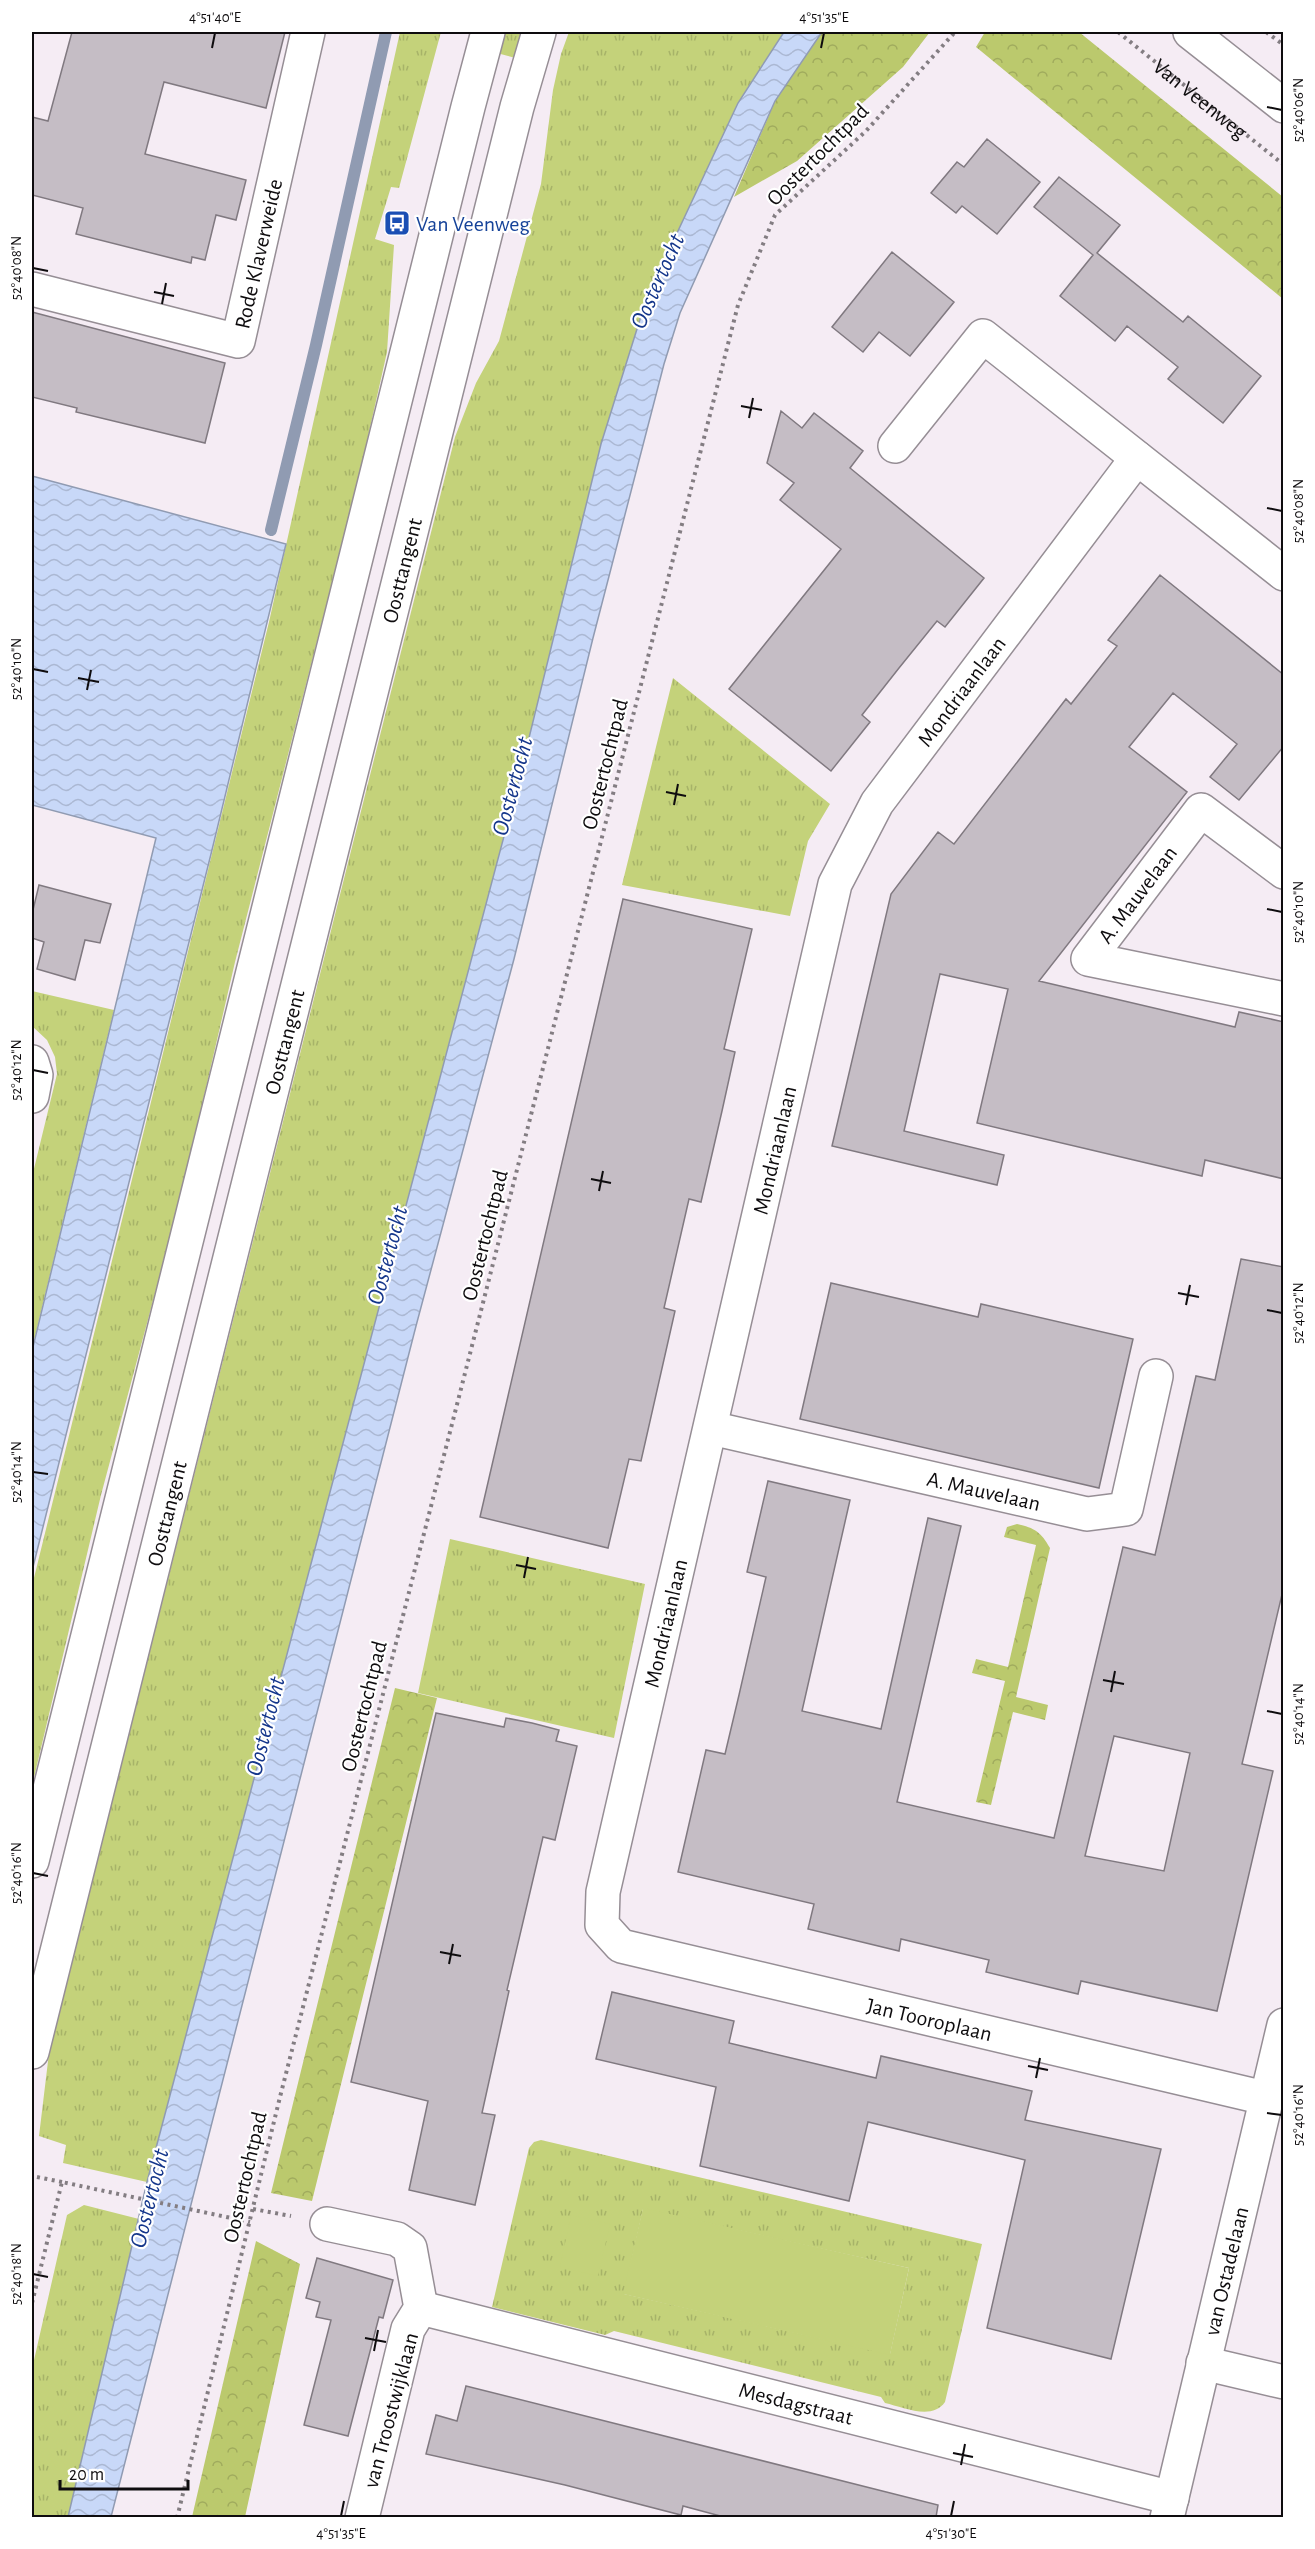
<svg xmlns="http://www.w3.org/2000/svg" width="1315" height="2549" font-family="'Alegreya Sans',sans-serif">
<defs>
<pattern id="grass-tufts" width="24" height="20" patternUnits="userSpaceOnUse" patternTransform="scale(1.5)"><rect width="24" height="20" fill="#c4d27a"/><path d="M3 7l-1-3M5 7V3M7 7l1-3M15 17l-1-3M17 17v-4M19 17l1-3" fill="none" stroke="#a7b368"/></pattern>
<pattern id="forest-crowns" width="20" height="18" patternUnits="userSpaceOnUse" patternTransform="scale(1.5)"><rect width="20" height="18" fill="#bbc96d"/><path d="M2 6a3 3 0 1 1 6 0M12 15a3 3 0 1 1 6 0" fill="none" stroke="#a0ab5d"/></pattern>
<pattern id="water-waves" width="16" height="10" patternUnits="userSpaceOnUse" patternTransform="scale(1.5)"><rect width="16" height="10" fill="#c8d8f8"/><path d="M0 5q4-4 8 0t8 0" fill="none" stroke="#abb8d3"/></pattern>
</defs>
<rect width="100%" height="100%" fill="#f5ecf4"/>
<!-- grass -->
<path fill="url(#grass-tufts)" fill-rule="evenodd" d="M 400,32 L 441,32 L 399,188 L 391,187 L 375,239 L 394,245 L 387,352 L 358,481 L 235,962 L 180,1200 L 101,1495 L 32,1786 L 32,1586 L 269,622 Z
M 502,32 L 521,32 L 519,59 L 493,52 Z
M 569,32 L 784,32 L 738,103 L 647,297 L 601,444 L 516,791 L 147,2182 L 63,2163 L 66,2145 L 39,2136 L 49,2053 L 455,437 L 476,383 L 499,341 L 541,184 L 553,90 L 561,54 Z
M 673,678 L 830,804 L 808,841 L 790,916 L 622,885 Z
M 32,991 L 114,1010 L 32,1349 L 32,1177 L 57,1074 L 55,1057 L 47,1040 L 32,1026 Z
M 450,1539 L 645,1584 L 614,1738 L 418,1693 Z
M 541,2140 L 982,2244 L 945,2402 C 932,2421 903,2407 885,2403 L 881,2397 L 614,2331 L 605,2335 L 492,2307 L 529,2148 L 534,2142 ZM 643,2209 L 909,2268 L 890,2354 L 624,2294 Z
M 84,2205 L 139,2219 L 68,2517 L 32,2517 L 32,2369 L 67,2215 Z"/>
<!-- forest -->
<path fill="url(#forest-crowns)" d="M 822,32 L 930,32 L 903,67 L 797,161 L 734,197 L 775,101 Z
M 985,32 L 1079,32 L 1283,197 L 1283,299 L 976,47 Z
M 1017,1524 C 1035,1528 1041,1532 1050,1548 L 1016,1697 L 1048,1705 L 1045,1720 L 1013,1712 L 991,1805 L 976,1802 L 1005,1681 L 972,1673 L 976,1659 L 1008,1667 L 1036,1545 L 1004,1537 L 1007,1527 Z
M 395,1688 L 437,1698 L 312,2201 L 271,2193 Z
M 256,2241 L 300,2264 L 245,2517 L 192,2517 Z"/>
<!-- garden -->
<path fill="#c4d27a" d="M 643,2208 L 909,2268 L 890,2355 L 623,2294 Z
M 571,2215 L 610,2224 L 598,2276 L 560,2267 Z"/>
<!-- water -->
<path fill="url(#water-waves)" stroke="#909bb2" stroke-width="1.5" d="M 784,32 L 822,32 L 775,101 L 680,313 L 664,364 L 593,638 L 514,959 L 416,1326 L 111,2517 L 68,2517 L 147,2182 L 516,791 L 601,444 L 647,297 L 738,103 Z
M 32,476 L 286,544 L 212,850 L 32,1571 L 32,1351 L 156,838 L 32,805 Z"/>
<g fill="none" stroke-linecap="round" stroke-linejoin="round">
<!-- stream -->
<path stroke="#909bb2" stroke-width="12" d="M 271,530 L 316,345 L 386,32"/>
</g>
<!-- building -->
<path fill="#c5bdc5" stroke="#807980" stroke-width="1.5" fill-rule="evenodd" d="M 72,32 L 285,32 L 266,108 L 164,82 L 145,154 L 246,180 L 236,220 L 216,215 L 205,260 L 192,257 L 191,263 L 76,234 L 83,208 L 32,195 L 32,117 L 48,121 Z
M 987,139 L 1040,182 L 997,234 L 962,206 L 956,213 L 931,193 L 957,162 L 964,167 Z
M 1059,177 L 1120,225 L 1097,253 L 1183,322 L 1188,316 L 1261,376 L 1223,423 L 1168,379 L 1178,367 L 1127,326 L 1115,341 L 1060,296 L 1093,255 L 1034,207 Z
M 892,252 L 954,302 L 910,356 L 879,332 L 863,352 L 832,327 Z
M 32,312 L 225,363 L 205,443 L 76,412 L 77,408 L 32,397 Z
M 781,411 L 802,428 L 814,413 L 863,451 L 850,468 L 984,578 L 945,627 L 937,621 L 899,668 L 862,715 L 870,722 L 831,771 L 729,689 L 841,549 L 780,500 L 794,483 L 767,463 Z
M 1160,575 L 1284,675 L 1284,746 L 1239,800 L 1210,777 L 1237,744 L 1173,693 L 1129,747 L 1187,792 L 1039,981 L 1235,1027 L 1239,1012 L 1284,1022 L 1284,1179 L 1205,1160 L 1202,1176 L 977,1123 L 1008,989 L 940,974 L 904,1131 L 1004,1155 L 997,1185 L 832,1146 L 891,894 L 938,832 L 954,844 L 1066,699 L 1071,704 L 1117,646 L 1108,640 Z
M 39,885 L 111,904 L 100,943 L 85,940 L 75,980 L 37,969 L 44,942 L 32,938 L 32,914 Z
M 623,899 L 752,929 L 724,1049 L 735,1052 L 722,1111 L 701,1202 L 689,1199 L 664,1308 L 675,1311 L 641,1461 L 629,1459 L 608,1548 L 480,1517 Z
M 1241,1259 L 1284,1267 L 1284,1586 L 1242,1764 L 1273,1771 L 1217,2011 L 1081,1981 L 1078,1994 L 986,1972 L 989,1960 L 901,1939 L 899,1951 L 808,1929 L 814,1904 L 678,1872 L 706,1750 L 725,1754 L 739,1695 L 766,1577 L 747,1572 L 768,1481 L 850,1500 L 802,1711 L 881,1729 L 928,1518 L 961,1526 L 897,1802 L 1054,1838 L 1123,1547 L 1155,1555 L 1196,1376 L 1215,1380 ZM 1114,1736 L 1190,1753 L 1164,1871 L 1085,1856 Z
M 831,1283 L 978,1317 L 981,1304 L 1133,1339 L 1099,1488 L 800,1419 Z
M 436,1713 L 504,1727 L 506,1718 L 532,1723 L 559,1730 L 556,1741 L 577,1746 L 555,1840 L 543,1837 L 507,1990 L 509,1991 L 482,2113 L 495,2115 L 475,2205 L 409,2190 L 428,2101 L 351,2082 Z
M 612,1992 L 734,2021 L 729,2043 L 846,2071 L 876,2078 L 881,2056 L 1032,2091 L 1025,2120 L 1161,2149 L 1111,2359 L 987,2328 L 1025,2160 L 868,2122 L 849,2201 L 700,2166 L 716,2087 L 596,2059 Z
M 317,2258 L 393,2280 L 383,2318 L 379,2317 L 348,2436 L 304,2425 L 331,2320 L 316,2317 L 320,2302 L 306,2298 Z
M 466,2386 L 938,2505 L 936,2517 L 724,2517 L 683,2506 L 681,2515 L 565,2485 L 426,2454 L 436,2415 L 457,2421 Z"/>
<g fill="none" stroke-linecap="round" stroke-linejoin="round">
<defs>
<g id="street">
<path d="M 1190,32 L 1284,106"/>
<path id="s2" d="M 32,289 L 238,341 L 308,32"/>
<path d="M 895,446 L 983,336 L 1284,574"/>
<path id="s3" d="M 1137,458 L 877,803 L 835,884 L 603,1892 L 602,1925 L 621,1946 L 1265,2098"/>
<path d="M 1284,872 L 1201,810 L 1088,959 L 1284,999"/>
<path d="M 32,1062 L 36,1075 L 32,1096"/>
<path id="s4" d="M 711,1428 L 1087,1514 L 1126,1509 L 1156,1376"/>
<path d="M 327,2224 L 397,2239 L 410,2248 L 421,2308 L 408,2329 L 362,2518"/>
<path id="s5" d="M 421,2308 L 1172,2498"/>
<path d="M 1203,2363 L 1284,2382"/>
<path id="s6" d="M 1167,2518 L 1284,2025"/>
</g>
<g id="secondary">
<path d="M 32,1861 L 468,107 L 488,32"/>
<path id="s7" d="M 32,2052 L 517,107 L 539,32"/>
</g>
</defs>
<!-- street casing -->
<use href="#street" stroke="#968e95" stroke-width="36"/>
<!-- secondary casing -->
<use href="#secondary" stroke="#968e95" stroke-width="36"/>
<!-- path -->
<g stroke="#837d82" stroke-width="4" stroke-dasharray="3 4.5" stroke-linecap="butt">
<path id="s1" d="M 1118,32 L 1284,165"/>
<path d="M 1266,32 L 1284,45"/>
<path d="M 37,2177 L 62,2182"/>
<path d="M 253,2209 L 291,2216"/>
<path d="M 32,2303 L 62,2182 L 250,2222"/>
<path d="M 177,2518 L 280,2097 L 738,305 L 775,215 L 866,131 L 955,32"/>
</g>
<!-- street -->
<use href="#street" stroke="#fff" stroke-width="33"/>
<!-- secondary -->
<use href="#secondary" stroke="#fff" stroke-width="33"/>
</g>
<!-- ticks -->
<path fill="none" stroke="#0e0c0e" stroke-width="2" d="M 212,48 L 215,33M 821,48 L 824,33M 1267,107 L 1282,110M 33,268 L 48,271M 154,292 L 174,296M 162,304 L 166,283M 741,406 L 762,410M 749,418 L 753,398M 1267,508 L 1282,511M 33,669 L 48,672M 78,678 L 99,682M 87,690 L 91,670M 666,792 L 686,796M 674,805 L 678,784M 1267,909 L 1282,912M 33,1070 L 48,1073M 591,1179 L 611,1183M 599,1191 L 603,1171M 1178,1293 L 1199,1297M 1186,1305 L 1190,1285M 1267,1310 L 1282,1313M 33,1472 L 48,1474M 516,1565 L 536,1569M 524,1578 L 528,1557M 1103,1680 L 1124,1684M 1111,1692 L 1115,1671M 1267,1711 L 1282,1714M 33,1873 L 48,1876M 440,1952 L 461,1956M 449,1964 L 453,1944M 1028,2066 L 1048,2070M 1036,2078 L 1040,2058M 1267,2113 L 1282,2115M 33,2274 L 48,2277M 365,2338 L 386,2342M 374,2351 L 378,2330M 953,2453 L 973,2457M 961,2465 L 965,2444M 341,2516 L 344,2501M 951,2516 L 954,2501"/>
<!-- icons -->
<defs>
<symbol id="bus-square" viewBox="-11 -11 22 22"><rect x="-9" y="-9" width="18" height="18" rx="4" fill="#1a4fb4" stroke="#fff"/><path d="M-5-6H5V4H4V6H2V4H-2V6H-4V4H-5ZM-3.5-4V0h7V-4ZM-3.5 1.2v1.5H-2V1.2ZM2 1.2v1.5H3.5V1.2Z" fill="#fff"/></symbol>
</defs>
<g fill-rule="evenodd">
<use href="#bus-square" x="382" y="208" width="30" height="30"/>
</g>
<g text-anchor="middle" stroke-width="4.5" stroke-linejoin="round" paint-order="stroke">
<!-- street labels -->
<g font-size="22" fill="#0e0c0e" stroke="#fff">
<text dy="8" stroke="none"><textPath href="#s1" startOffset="106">Van Veenweg</textPath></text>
<text transform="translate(817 154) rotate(-45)" y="8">Oostertochtpad</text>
<text dy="8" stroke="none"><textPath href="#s2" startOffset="302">Rode Klaverweide</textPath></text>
<text dy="8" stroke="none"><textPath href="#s7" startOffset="1527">Oosttangent</textPath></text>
<text transform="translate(961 691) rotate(-53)" y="8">Mondriaanlaan</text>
<text transform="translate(604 764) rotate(-76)" y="8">Oostertochtpad</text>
<text transform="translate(1137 894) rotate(-53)" y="8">A. Mauvelaan</text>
<text dy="8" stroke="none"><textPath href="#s7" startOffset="1041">Oosttangent</textPath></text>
<text transform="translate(774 1150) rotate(-77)" y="8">Mondriaanlaan</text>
<text transform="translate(484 1235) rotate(-76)" y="8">Oostertochtpad</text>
<text dy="8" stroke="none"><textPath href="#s4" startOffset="280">A. Mauvelaan</textPath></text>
<text dy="8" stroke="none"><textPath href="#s7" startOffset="555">Oosttangent</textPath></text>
<text transform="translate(665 1623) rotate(-77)" y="8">Mondriaanlaan</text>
<text transform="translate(363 1706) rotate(-76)" y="8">Oostertochtpad</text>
<text dy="8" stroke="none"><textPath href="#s3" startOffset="1936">Jan Tooroplaan</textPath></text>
<text transform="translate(244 2177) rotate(-77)" y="8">Oostertochtpad</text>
<text dy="8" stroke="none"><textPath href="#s6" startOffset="254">van Ostadelaan</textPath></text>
<text dy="8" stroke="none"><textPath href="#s5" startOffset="387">Mesdagstraat</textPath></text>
<text transform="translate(390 2410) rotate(-75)" y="8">van Troostwijklaan</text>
</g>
<!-- transit labels -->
<g font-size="22" fill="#164399" stroke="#fff" text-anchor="start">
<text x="416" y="231">Van Veenweg</text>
</g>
<!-- water labels -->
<g font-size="24" font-style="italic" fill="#14368b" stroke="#fff">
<text transform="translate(657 281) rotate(-66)" y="8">Oostertocht</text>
<text transform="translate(512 786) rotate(-75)" y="8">Oostertocht</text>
<text transform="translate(387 1255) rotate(-75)" y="8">Oostertocht</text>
<text transform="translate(265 1726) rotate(-76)" y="8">Oostertocht</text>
<text transform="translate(149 2198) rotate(-76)" y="8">Oostertocht</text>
</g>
</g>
<!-- border -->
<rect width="1315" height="2549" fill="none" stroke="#ffffff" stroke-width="66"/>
<!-- scale -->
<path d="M60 2480v9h128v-9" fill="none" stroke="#0e0c0e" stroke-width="3"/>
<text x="69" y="2480" font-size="18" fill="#0e0c0e" stroke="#ffffff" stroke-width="4.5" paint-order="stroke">20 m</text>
<rect x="33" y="33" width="1249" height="2483" fill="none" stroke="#0e0c0e" stroke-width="2"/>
<g font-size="15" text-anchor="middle" fill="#0e0c0e">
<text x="215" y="22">4°51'40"E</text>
<text x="824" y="22">4°51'35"E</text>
<text transform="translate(1298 110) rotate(-90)" y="5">52°40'06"N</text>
<text transform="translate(16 268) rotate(-90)" y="5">52°40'08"N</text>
<text transform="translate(1298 511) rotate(-90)" y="5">52°40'08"N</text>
<text transform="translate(16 669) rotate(-90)" y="5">52°40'10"N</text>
<text transform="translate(1298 912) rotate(-90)" y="5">52°40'10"N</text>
<text transform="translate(16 1070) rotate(-90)" y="5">52°40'12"N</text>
<text transform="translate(1298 1313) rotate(-90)" y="5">52°40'12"N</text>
<text transform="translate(16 1472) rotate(-90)" y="5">52°40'14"N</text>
<text transform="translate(1298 1714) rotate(-90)" y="5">52°40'14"N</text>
<text transform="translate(16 1873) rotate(-90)" y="5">52°40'16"N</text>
<text transform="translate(1298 2115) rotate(-90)" y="5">52°40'16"N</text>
<text transform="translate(16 2274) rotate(-90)" y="5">52°40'18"N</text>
<text x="341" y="2538">4°51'35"E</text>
<text x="951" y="2538">4°51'30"E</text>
</g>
</svg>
